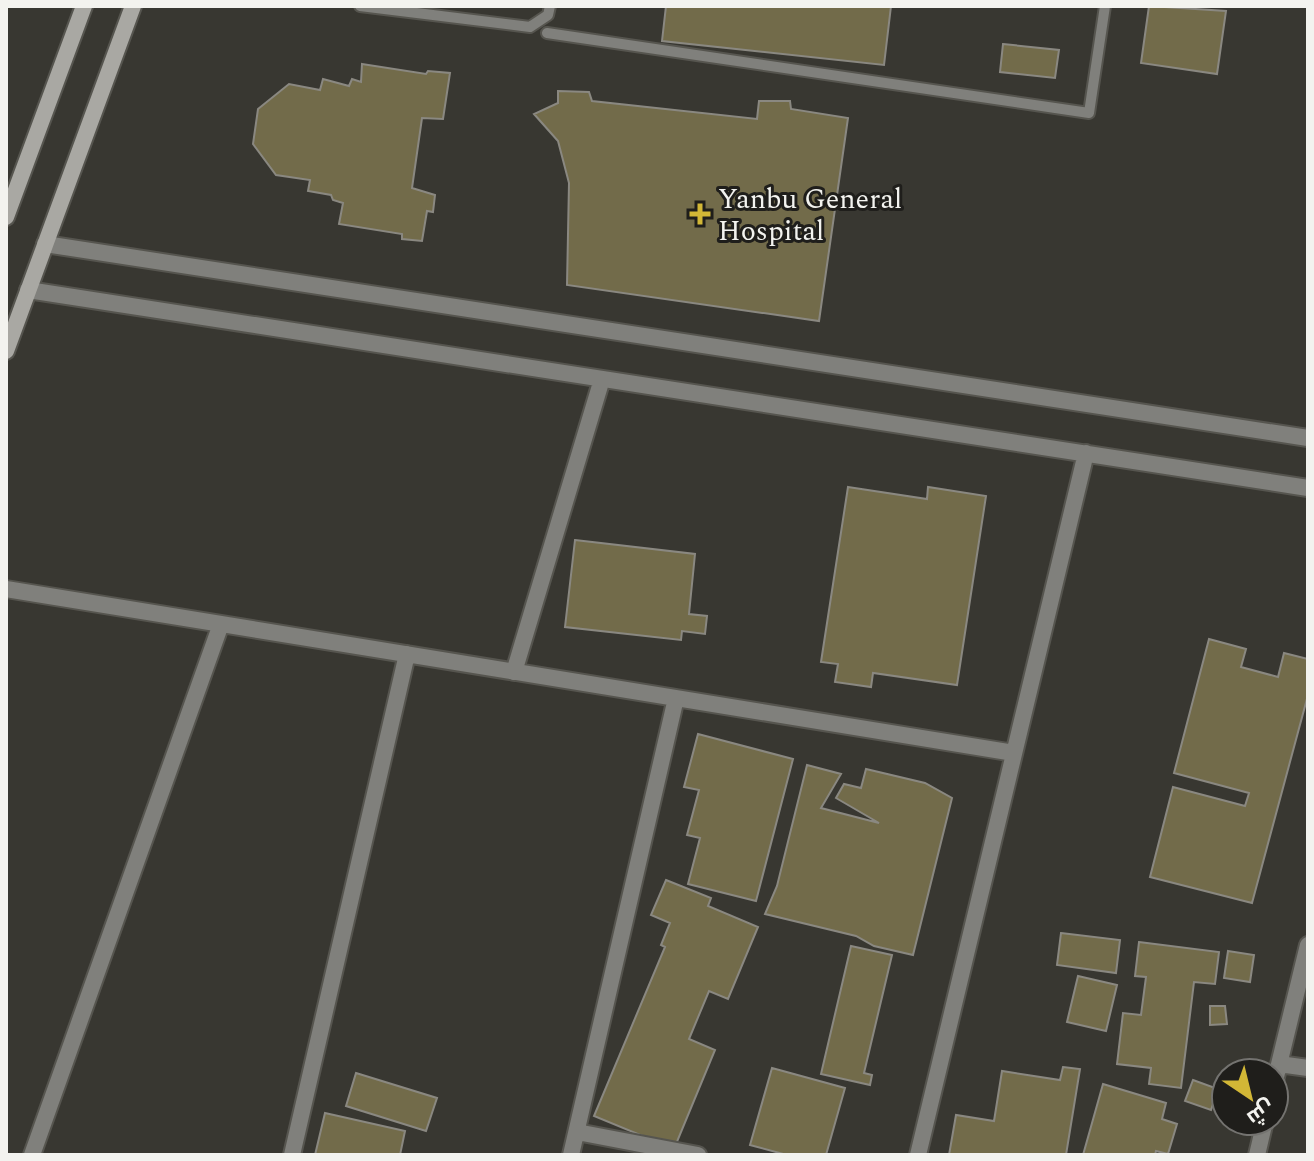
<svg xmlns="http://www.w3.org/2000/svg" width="1314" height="1161" font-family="Spectral,Cairo,serif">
<rect width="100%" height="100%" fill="#383731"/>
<!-- building -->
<path fill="#726b4a" stroke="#8a8881" stroke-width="2" d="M 666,6 L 891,6 L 884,65 L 662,41 Z
M 1149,6 L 1226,11 L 1217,74 L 1141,63 Z
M 1003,44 L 1059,50 L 1055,78 L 1000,72 Z
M 362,64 L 426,74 L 428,71 L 450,73 L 443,119 L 422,118 L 412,188 L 435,195 L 433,212 L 427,211 L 422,241 L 402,239 L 402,234 L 339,224 L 343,203 L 333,200 L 331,195 L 308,191 L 310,180 L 276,175 L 253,144 L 258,109 L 289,84 L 320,90 L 323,79 L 349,86 L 352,79 L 361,82 Z
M 558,91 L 589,92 L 592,101 L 757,119 L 759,101 L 790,101 L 791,109 L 848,118 L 819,321 L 567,285 L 569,183 L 558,141 L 534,114 L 558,103 Z
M 848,487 L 927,499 L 928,487 L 986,496 L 957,685 L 873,673 L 871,687 L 835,682 L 838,664 L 821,662 Z
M 575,540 L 695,554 L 689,614 L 707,616 L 705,634 L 682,631 L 681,640 L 565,627 Z
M 1209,639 L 1246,649 L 1241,667 L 1278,677 L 1284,653 L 1308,659 L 1308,695 L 1252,903 L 1150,877 L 1173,787 L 1245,806 L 1249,793 L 1174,773 Z
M 698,734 L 793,759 L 756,901 L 688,884 L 700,838 L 687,835 L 699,790 L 684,787 Z
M 807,765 L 841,774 L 821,808 L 879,823 L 836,798 L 844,784 L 861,788 L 866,769 L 925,783 L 952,798 L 913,955 L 874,946 L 856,936 L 765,914 L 777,886 Z
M 666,880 L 711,898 L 708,906 L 758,927 L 728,999 L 709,991 L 689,1039 L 715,1050 L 674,1149 L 594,1116 L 665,947 L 661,945 L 670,923 L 651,915 Z
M 1061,933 L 1120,940 L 1116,973 L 1057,965 Z
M 1139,942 L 1219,952 L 1215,984 L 1194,982 L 1181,1088 L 1149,1084 L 1151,1068 L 1117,1064 L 1123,1013 L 1141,1015 L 1146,977 L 1135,976 Z
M 851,946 L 892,955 L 864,1073 L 872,1075 L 870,1085 L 821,1074 Z
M 1228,951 L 1254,955 L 1250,982 L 1224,978 Z
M 1078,976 L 1117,985 L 1106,1031 L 1067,1022 Z
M 1210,1006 L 1225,1006 L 1227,1024 L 1210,1025 Z
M 1063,1067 L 1080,1069 L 1066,1155 L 949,1155 L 956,1115 L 994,1121 L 1002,1071 L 1060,1080 Z
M 772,1068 L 845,1088 L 826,1155 L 787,1155 L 750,1145 Z
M 356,1073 L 437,1098 L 426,1131 L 346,1106 Z
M 1193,1080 L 1218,1089 L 1211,1110 L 1185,1101 Z
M 1103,1084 L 1166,1103 L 1162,1119 L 1177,1124 L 1168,1154 L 1156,1151 L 1155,1155 L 1083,1155 Z
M 325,1113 L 405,1131 L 400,1155 L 315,1155 Z"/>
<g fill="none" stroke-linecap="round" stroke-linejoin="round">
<defs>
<path id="lane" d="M 360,6 L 530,27 L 548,15 L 550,6
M 547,33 L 1089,113 L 1105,6"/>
<path id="street" d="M 45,244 L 1308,438
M 28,290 L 1308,488
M 6,589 L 1014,753
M 514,672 L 602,379
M 1279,1064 L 1308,1068
M 1274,1085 L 1308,945
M 577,1132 L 698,1155
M 32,1155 L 221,624
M 292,1155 L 407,654
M 571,1155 L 676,698
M 918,1155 L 1086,453
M 1257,1155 L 1265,1121"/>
<path id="secondary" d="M 6,217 L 84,6
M 6,351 L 133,6"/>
</defs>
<!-- lane casing -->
<use href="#lane" stroke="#56554f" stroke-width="14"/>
<!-- street casing -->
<use href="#street" stroke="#56554f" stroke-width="20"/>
<!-- secondary casing -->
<use href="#secondary" stroke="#56554f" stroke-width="20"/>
<!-- lane -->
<use href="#lane" stroke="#80807c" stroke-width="10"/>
<!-- street -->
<use href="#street" stroke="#80807c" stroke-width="16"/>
<!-- secondary -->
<use href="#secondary" stroke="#a9a8a3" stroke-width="16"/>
</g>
<!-- markers -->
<path fill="#d2b736" stroke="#1f1e1b" stroke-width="3" d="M696 202h8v8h8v8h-8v8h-8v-8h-8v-8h8z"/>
<g text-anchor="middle" stroke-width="6" stroke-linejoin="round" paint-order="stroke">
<!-- poi labels -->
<g font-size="28" fill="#f3f3ef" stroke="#1f1e1b" text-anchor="start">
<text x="718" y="208">Yanbu General<tspan x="718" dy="32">Hospital</tspan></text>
</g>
</g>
<!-- border -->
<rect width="1314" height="1161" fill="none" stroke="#f3f3ef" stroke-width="16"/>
<!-- north arrow -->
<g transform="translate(1250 1097) rotate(145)"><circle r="38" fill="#1f1e1b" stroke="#747370" stroke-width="2"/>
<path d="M0-6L14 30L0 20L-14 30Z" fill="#d2b736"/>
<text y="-12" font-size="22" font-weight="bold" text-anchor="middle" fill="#f3f3ef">ش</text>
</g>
</svg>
